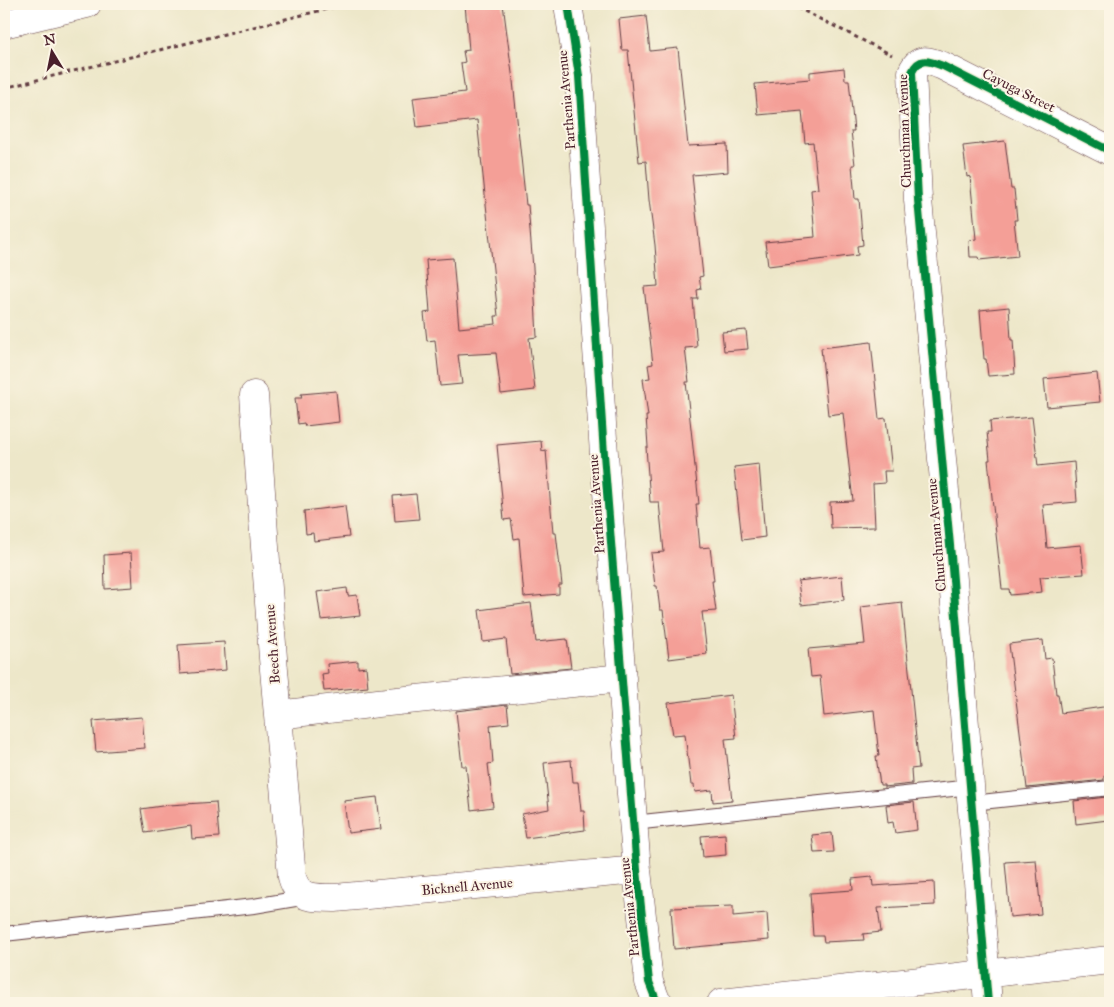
<svg xmlns="http://www.w3.org/2000/svg" width="1114" height="1007" font-family="'IM FELL Great Primer',serif">
<rect width="100%" height="100%" fill="#fcf5e5"/>
<filter id="ink" filterUnits="userSpaceOnUse"><feTurbulence type="fractalNoise" baseFrequency=".02" numOctaves="2"/><feDisplacementMap in="SourceGraphic" scale="10" xChannelSelector="R" yChannelSelector="G"/><feConvolveMatrix kernelMatrix="1 2 1 2 8 2 1 2 1" color-interpolation-filters="sRGB"/></filter>
<filter id="wash" filterUnits="userSpaceOnUse"><feTurbulence type="fractalNoise" baseFrequency=".0096" numOctaves="4" result="noise"/><feDisplacementMap in="SourceGraphic" scale="20" xChannelSelector="R" yChannelSelector="G"/><feGaussianBlur stdDeviation="1.12" result="paint"/><feColorMatrix in="noise" values="0 0 0 0 0 0 0 0 0 0 0 0 0 0 0 0 0 1.4 0 .05"/><feComposite in="paint" operator="in"/></filter>
<g filter="url(#wash)">
<rect width="100%" height="100%" fill="#ede7c9"/>
<g id="blocks">
<!-- building -->
<path fill="#f49f97" d="M 465,4 L 503,4 L 513,81 L 526,205 L 528,205 L 534,281 L 537,337 L 529,338 L 535,390 L 501,394 L 496,353 L 458,355 L 462,384 L 440,386 L 435,340 L 427,341 L 424,313 L 430,312 L 426,260 L 453,258 L 459,328 L 496,324 L 495,316 L 498,316 L 477,120 L 417,127 L 413,98 L 465,92 L 461,63 L 465,62 L 463,51 L 469,50 Z
M 646,16 L 650,51 L 678,48 L 688,146 L 727,144 L 728,172 L 692,175 L 703,276 L 699,277 L 701,289 L 697,290 L 698,299 L 693,299 L 697,347 L 685,348 L 689,382 L 686,382 L 699,504 L 696,504 L 700,548 L 710,547 L 714,581 L 712,581 L 716,611 L 702,612 L 707,654 L 669,659 L 663,610 L 660,610 L 657,586 L 655,586 L 651,553 L 664,552 L 659,502 L 650,502 L 646,447 L 648,447 L 646,416 L 648,416 L 643,379 L 650,378 L 648,365 L 653,364 L 644,287 L 658,286 L 655,245 L 649,200 L 646,161 L 639,162 L 628,50 L 622,50 L 619,19 Z
M 844,68 L 845,80 L 849,80 L 854,131 L 851,131 L 855,165 L 852,165 L 855,199 L 859,199 L 863,245 L 857,246 L 858,255 L 768,266 L 765,242 L 815,237 L 811,190 L 818,189 L 813,142 L 805,143 L 802,111 L 758,115 L 755,84 L 810,79 L 810,72 Z
M 1005,141 L 1011,189 L 1014,189 L 1017,220 L 1014,220 L 1018,256 L 979,260 L 978,257 L 970,257 L 969,240 L 976,239 L 970,176 L 967,177 L 963,146 Z
M 1009,307 L 1011,340 L 1013,340 L 1015,374 L 988,376 L 986,359 L 984,359 L 980,310 Z
M 746,330 L 748,349 L 724,351 L 722,332 Z
M 871,342 L 879,419 L 886,418 L 892,471 L 884,471 L 885,483 L 873,484 L 875,527 L 831,528 L 830,502 L 853,501 L 843,413 L 828,415 L 821,348 Z
M 1097,373 L 1100,402 L 1047,407 L 1044,379 Z
M 336,391 L 339,422 L 305,426 L 304,423 L 298,424 L 295,398 L 302,398 L 301,394 Z
M 1032,417 L 1038,466 L 1074,462 L 1077,502 L 1043,505 L 1047,548 L 1081,545 L 1084,574 L 1040,577 L 1042,592 L 1010,595 L 1009,589 L 1002,589 L 988,460 L 990,460 L 987,432 L 991,432 L 990,421 Z
M 541,441 L 542,451 L 546,450 L 553,533 L 556,533 L 562,585 L 559,585 L 559,594 L 524,597 L 519,538 L 514,539 L 511,519 L 504,520 L 497,445 Z
M 759,464 L 765,537 L 742,540 L 734,467 Z
M 416,494 L 419,519 L 395,521 L 393,496 Z
M 345,506 L 349,537 L 314,541 L 313,533 L 306,534 L 304,511 Z
M 131,553 L 133,587 L 105,589 L 104,555 Z
M 842,576 L 844,600 L 801,605 L 798,581 Z
M 347,588 L 348,596 L 357,595 L 360,616 L 321,620 L 317,592 Z
M 902,602 L 919,768 L 911,769 L 912,784 L 884,787 L 884,785 L 880,785 L 876,756 L 879,756 L 874,710 L 824,716 L 820,676 L 811,677 L 808,649 L 865,644 L 861,607 Z
M 531,603 L 536,642 L 567,639 L 571,668 L 510,674 L 506,639 L 483,642 L 479,610 Z
M 1043,640 L 1045,659 L 1052,658 L 1056,694 L 1058,694 L 1061,713 L 1110,706 L 1110,776 L 1104,776 L 1104,780 L 1027,788 L 1009,644 Z
M 224,642 L 226,670 L 180,674 L 178,645 Z
M 358,661 L 358,668 L 366,667 L 368,687 L 324,691 L 322,674 L 328,673 L 327,664 Z
M 731,695 L 736,738 L 725,739 L 732,800 L 713,802 L 712,790 L 695,792 L 694,785 L 691,785 L 685,734 L 673,735 L 668,703 Z
M 507,705 L 509,723 L 490,725 L 493,763 L 488,764 L 493,807 L 471,810 L 466,766 L 462,766 L 456,711 Z
M 142,717 L 145,748 L 96,752 L 93,721 Z
M 571,760 L 573,782 L 578,782 L 581,811 L 584,811 L 585,830 L 526,838 L 522,814 L 549,809 L 544,763 Z
M 377,797 L 381,829 L 348,833 L 344,801 Z
M 1106,797 L 1108,820 L 1076,824 L 1074,801 Z
M 216,802 L 219,837 L 192,839 L 191,826 L 145,833 L 141,809 L 169,805 Z
M 914,802 L 917,830 L 895,833 L 893,822 L 888,823 L 886,805 Z
M 832,833 L 834,852 L 814,853 L 812,835 Z
M 725,834 L 726,855 L 703,857 L 701,836 Z
M 1036,860 L 1041,914 L 1010,917 L 1005,862 Z
M 872,877 L 873,886 L 934,882 L 935,905 L 878,908 L 881,932 L 863,934 L 864,940 L 824,942 L 823,936 L 813,936 L 810,893 L 853,890 L 852,879 Z
M 733,906 L 733,916 L 767,913 L 769,940 L 674,949 L 671,908 Z"/>
</g>
</g>
<g filter="url(#ink)">
<use href="#blocks" fill-opacity="0" stroke="#623d43" stroke-width="1"/>
<g fill="none" stroke-linecap="round" stroke-linejoin="round">
<defs>
<path id="lane" d="M 972,803 L 1110,788
M 633,823 L 971,787
M 4,934 L 254,906 L 307,897"/>
<path id="street" d="M 568,4 L 579,76 L 604,454 L 637,870 L 649,982 L 656,1000 L 659,1003
M 254,395 L 273,658 L 292,877 C 299,901 314,897 335,898 L 637,870
M 278,715 L 378,703 L 622,678
M 721,1003 L 1110,960
M 988,1003 L 951,556 L 918,200 L 912,72 C 919,56 930,61 943,66 L 1110,151"/>
<path id="highway" d="M 4,24 L 87,4"/>
</defs>
<!-- lane casing -->
<use href="#lane" stroke="#623d43" stroke-width="16"/>
<!-- street casing -->
<use href="#street" stroke="#623d43" stroke-width="29"/>
<!-- highway casing -->
<use href="#highway" stroke="#623d43" stroke-width="29"/>
<!-- path -->
<path stroke="#623d43" stroke-width="3" stroke-dasharray="4 4" stroke-linecap="butt" d="M 790,4 L 892,55
M 4,88 L 347,4"/>
<!-- lane -->
<use href="#lane" stroke="#fff" stroke-width="14"/>
<!-- street -->
<use href="#street" stroke="#fff" stroke-width="28"/>
<!-- highway -->
<use href="#highway" stroke="#fff" stroke-width="28"/>
<defs>
<path id="cycleway" d="M 568,4 L 579,76 L 604,454 L 637,870 L 649,982 L 656,1000 L 659,1003
M 988,1003 L 951,556 L 918,200 L 912,72 C 919,56 930,61 943,66 L 1110,151"/>
</defs>
<!-- cycleway casing -->
<use href="#cycleway" stroke="#fcf5e5" stroke-width="11"/>
<!-- cycleway -->
<use href="#cycleway" stroke="#00873e" stroke-width="8"/>
</g>
</g>
<g text-anchor="middle" stroke-width="4" stroke-linejoin="round" paint-order="stroke">
<!-- street labels -->
<g font-size="14" fill="#4a1f2b" stroke="#fcf5e5">
<text transform="translate(1019 90) rotate(27)" y="5">Cayuga Street</text>
<text transform="translate(566 100) rotate(-95)" y="5">Parthenia Avenue</text>
<text transform="translate(904 131) rotate(-92)" y="5">Churchman Avenue</text>
<text transform="translate(596 504) rotate(-94)" y="5">Parthenia Avenue</text>
<text transform="translate(936 535) rotate(-95)" y="5">Churchman Avenue</text>
<text transform="translate(272 644) rotate(-94)" y="5">Beech Avenue</text>
<text transform="translate(467 886) rotate(-5)" y="5">Bicknell Avenue</text>
<text transform="translate(629 907) rotate(-96)" y="5">Parthenia Avenue</text>
</g>
</g>
<!-- margin -->
<rect width="1114" height="1007" fill="none" stroke="#fcf5e5" stroke-width="20"/>
<!-- north arrow -->
<g transform="translate(52 52) rotate(350)" stroke="#fcf5e5" stroke-width="4" paint-order="stroke">
<path d="M0-4L9 19L0 12L-9 19Z" fill="#4a1f2b"/>
<text y="-8" font-size="14" font-weight="bold" text-anchor="middle" fill="#4a1f2b">N</text>
</g>
</svg>
